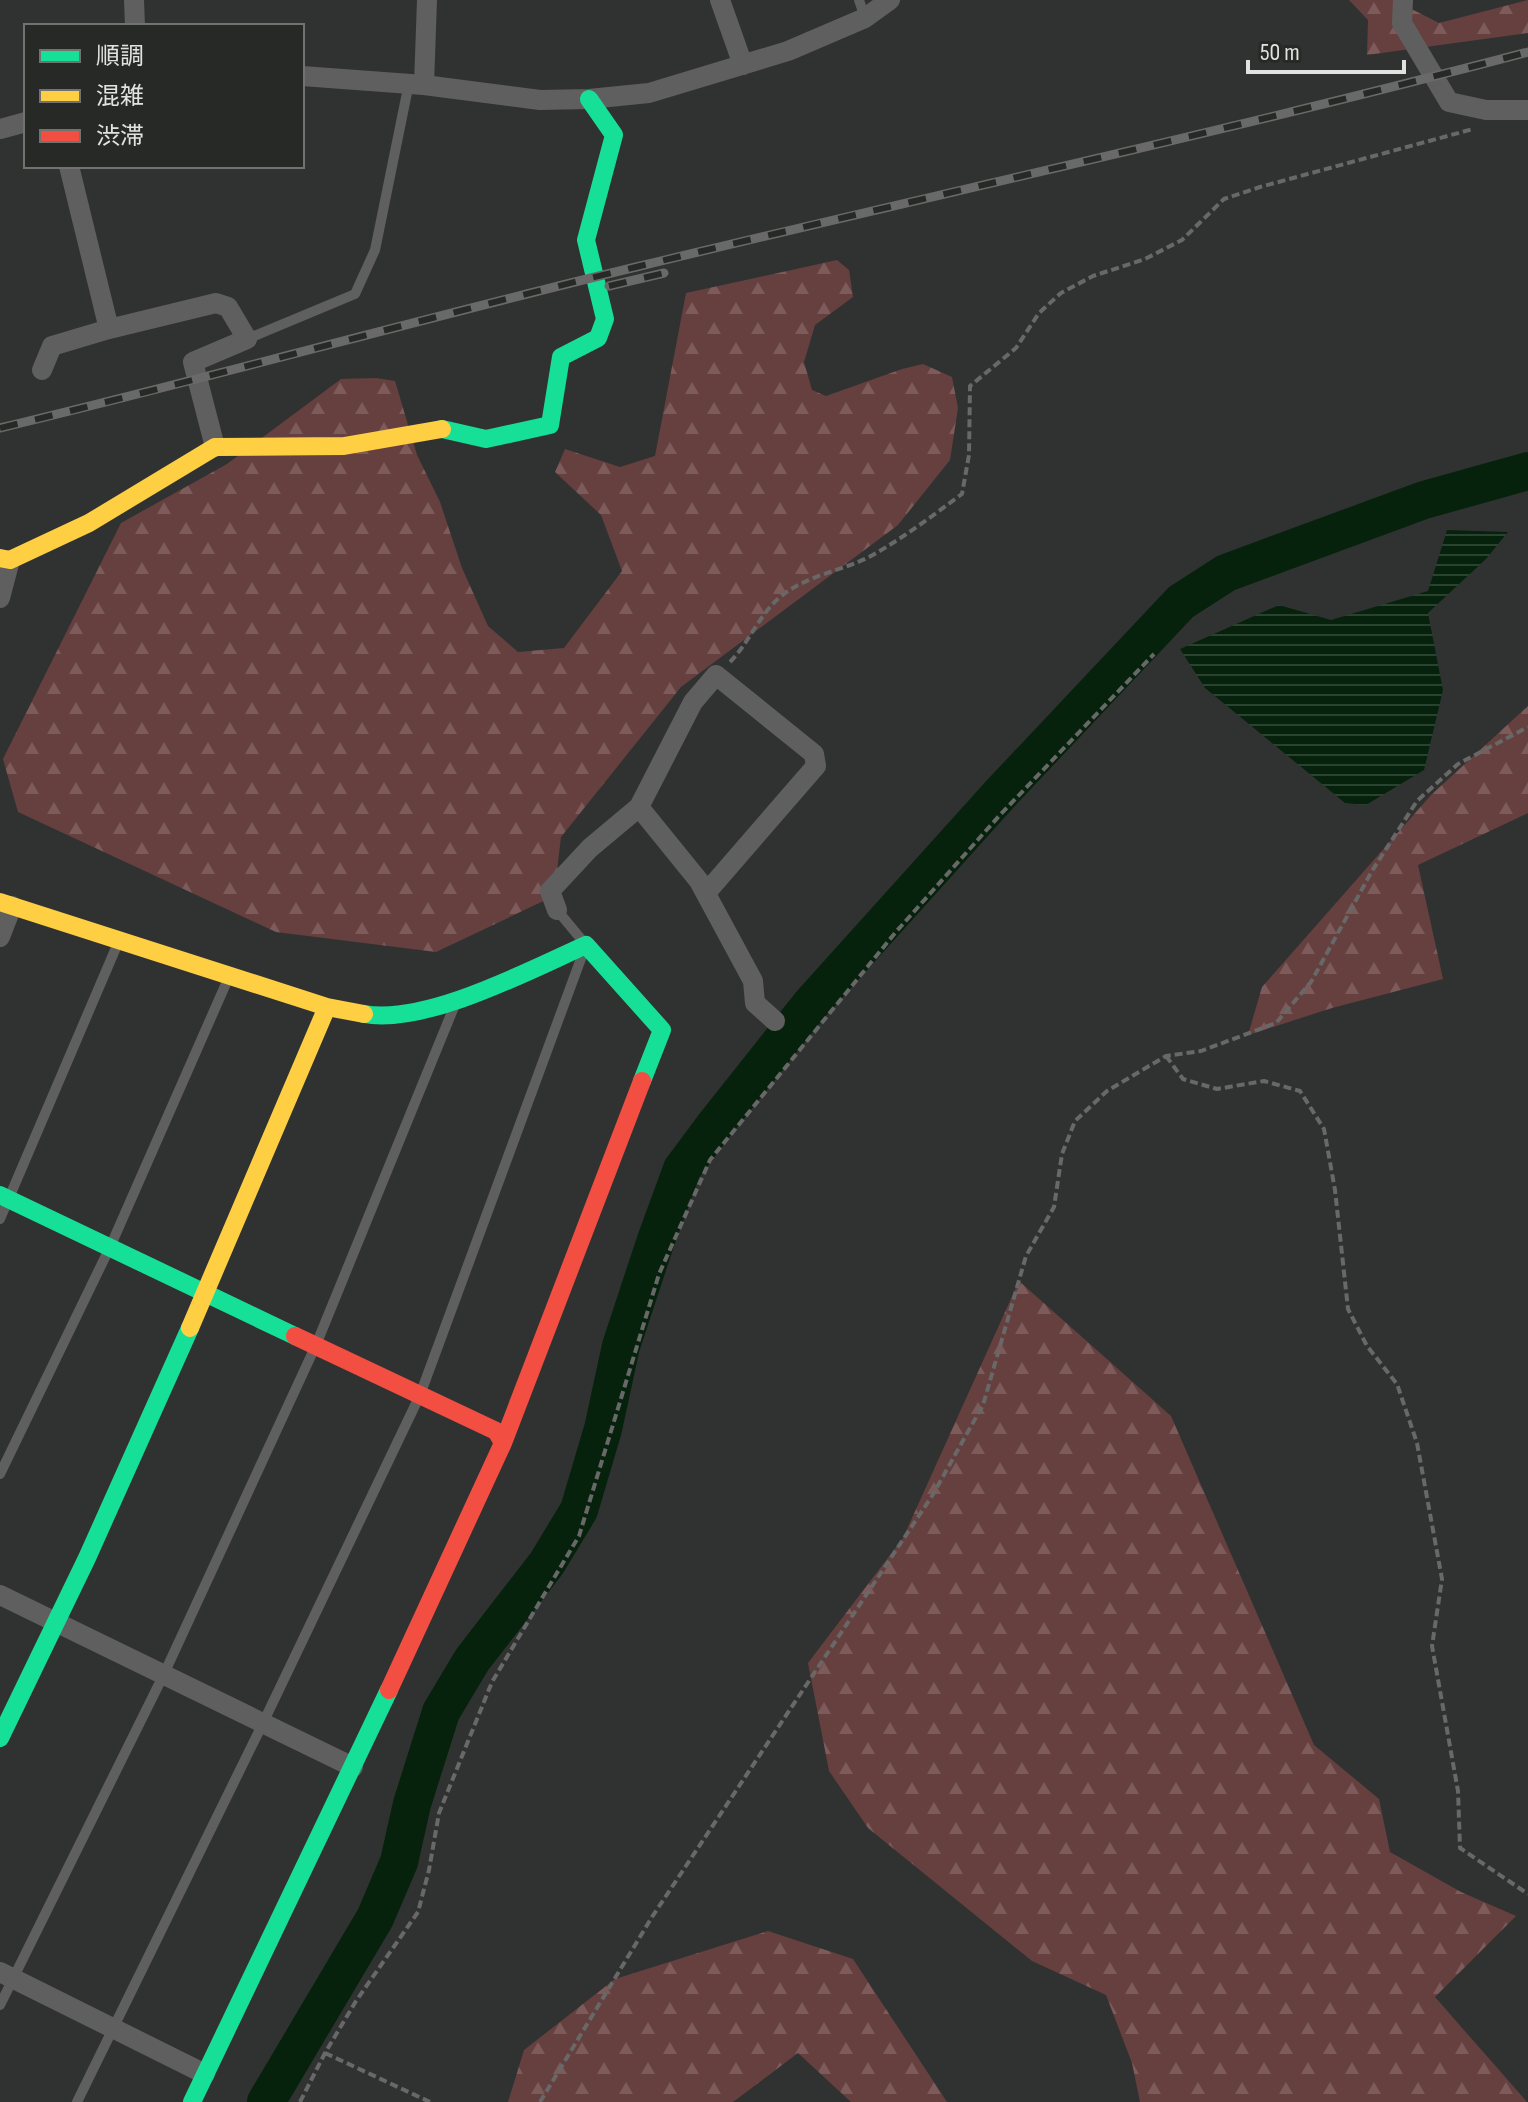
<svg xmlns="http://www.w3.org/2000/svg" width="1528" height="2102" font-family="'Sofia Sans Condensed','Noto Sans JP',sans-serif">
<defs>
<pattern id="forest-firs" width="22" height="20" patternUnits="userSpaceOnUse" patternTransform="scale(2)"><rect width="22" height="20" fill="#663f3f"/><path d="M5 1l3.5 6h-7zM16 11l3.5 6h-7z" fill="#7c5b5a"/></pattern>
<pattern id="water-rules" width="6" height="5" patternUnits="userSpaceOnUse" patternTransform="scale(2)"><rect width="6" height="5" fill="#06220d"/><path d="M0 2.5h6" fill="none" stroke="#2a4230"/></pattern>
</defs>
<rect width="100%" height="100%" fill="#303231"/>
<!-- forest -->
<path fill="url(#forest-firs)" d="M 1349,0 L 1394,0 L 1439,23 L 1528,0 L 1528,33 L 1367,55 L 1368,20 Z
M 837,260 L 849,270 L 853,297 L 815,325 L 804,362 L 812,390 L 826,396 L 902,369 L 923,364 L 952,377 L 958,408 L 950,460 L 898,525 L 681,687 L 561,837 L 554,896 L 436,952 L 276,932 L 18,812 L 3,759 L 121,523 L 227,464 L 341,379 L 376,378 L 395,381 L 417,455 L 440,502 L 462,568 L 488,626 L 518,652 L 564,648 L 622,571 L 601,515 L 555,472 L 565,449 L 620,467 L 655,456 L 686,293 Z
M 1528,706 L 1528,813 L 1418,865 L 1443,979 L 1332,1008 L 1248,1035 L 1262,987 L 1431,795 Z
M 1019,1281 L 1171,1416 L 1314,1745 L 1379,1799 L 1390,1852 L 1461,1892 L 1516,1916 L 1435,1997 L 1527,2102 L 1140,2102 L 1132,2063 L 1106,1995 L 1032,1961 L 868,1828 L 829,1771 L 808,1663 L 903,1538 Z
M 768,1931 L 853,1959 L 947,2102 L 851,2102 L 798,2053 L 733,2102 L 508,2102 L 524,2050 L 615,1979 Z"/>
<!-- water -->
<path fill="url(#water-rules)" d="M 1447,530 L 1508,532 L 1486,559 L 1428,613 L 1443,690 L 1424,770 L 1366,805 L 1345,803 L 1205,688 L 1180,649 L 1279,605 L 1331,620 L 1428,591 Z"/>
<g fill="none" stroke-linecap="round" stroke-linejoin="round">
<!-- river -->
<path stroke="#06220d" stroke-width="38" d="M 266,2102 L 375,1918 L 399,1862 L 412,1804 L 441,1712 L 472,1660 L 547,1563 L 579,1510 L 603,1429 L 621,1346 L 656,1240 L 682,1169 L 714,1126 L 810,1005 L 1001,793 L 1181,602 L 1226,573 L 1424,500 L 1528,471"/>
<!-- path -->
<path stroke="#676867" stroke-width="4" stroke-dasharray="8 4" stroke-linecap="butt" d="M 730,662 C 748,644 760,614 779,598 C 806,575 839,572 869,557 C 902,539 932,516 962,494 L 969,455 L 970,386 L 1016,348 L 1039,313 L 1061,293 L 1093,276 L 1145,259 L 1182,240 L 1224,199 L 1260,187 L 1473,129
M 1166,1056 L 1183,1079 L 1217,1089 L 1264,1081 L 1300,1091 L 1324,1129 L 1335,1190 L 1348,1309 L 1367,1346 L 1397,1384 L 1417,1443 L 1442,1579 L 1432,1646 L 1458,1791 L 1460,1848 L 1528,1894
M 325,2053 L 430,2102
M 300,2102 L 325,2053 L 356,2001 L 418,1912 L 429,1870 L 439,1813 L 492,1682 L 579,1536 L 659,1274 L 710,1160 L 895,933 L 999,816 L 1154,654
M 540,2102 L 652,1917 L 932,1496 L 983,1405 L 1026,1256 L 1054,1207 L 1062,1154 L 1075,1121 L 1107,1091 L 1166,1056 L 1201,1051 L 1276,1023 L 1311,982 L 1372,871 L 1417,801 L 1458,764 L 1528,727"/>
<!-- lane -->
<path stroke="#605f5f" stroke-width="10" d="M 859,0 L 865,18
M 247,339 L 355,294 L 375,250 L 409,83
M 0,1219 L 118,943
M 0,1474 L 111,1245 L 228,979
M 0,2005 L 164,1674 L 316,1345 L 454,1007
M 77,2102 L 263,1723 L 420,1395 L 586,945 L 557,910"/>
<!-- street -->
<path stroke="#605f5f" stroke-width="20" d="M 134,0 L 135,26
M 720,0 L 743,65
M 1403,0 L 1402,23 L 1449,102 L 1486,110 L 1528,110
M 302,76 L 424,85 L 540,100 L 589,99 L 649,93 L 788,51 L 865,18 L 890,0
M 424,85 L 427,0
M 0,129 L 26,122
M 69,166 L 109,329
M 42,370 L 52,346 L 109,329 L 216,303 L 228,307 L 247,339 L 193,362 L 215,447
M 0,598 L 10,560
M 639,807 L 699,881 L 753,981 L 755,1003 L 775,1021
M 557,910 L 550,891 L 590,848 L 639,807 L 693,702 L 716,675 L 814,754 L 816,766 L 706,893
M 0,937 L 12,906
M 0,1595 L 353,1767
M 0,1972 L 205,2074"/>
<!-- fast -->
<path stroke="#16e098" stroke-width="18" d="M 442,429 L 486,439 L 550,425 L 561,357 L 598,338 L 605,319 L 586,240 L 614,135 L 589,99
M 364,1014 C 426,1025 528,971 586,945 L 662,1030 L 642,1081
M 0,1195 L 295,1336
M 0,1738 L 87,1558 L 190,1328
M 192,2102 L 389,1690"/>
<!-- slow -->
<path stroke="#ffcf43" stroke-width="18" d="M 0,558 L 10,560 L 89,523 L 215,447 L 344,446 L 442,429
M 0,902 L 327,1007 L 364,1014
M 190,1328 L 327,1007"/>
<!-- jam -->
<path stroke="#f24e42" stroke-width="18" d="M 295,1336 L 496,1431 L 503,1443
M 389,1690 L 503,1443 L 642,1081"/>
<defs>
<path id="rail" d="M 609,286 L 664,273
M 0,428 C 213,377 424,318 636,267 C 933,195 1232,130 1528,52"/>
</defs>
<!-- rail casing -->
<use href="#rail" stroke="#696969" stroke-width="9"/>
<!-- rail -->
<use href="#rail" stroke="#262926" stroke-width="6" stroke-dasharray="18" stroke-linecap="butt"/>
</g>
<!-- legend -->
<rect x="24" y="24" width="280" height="144" fill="#262926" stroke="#707370" stroke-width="2"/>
<rect x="40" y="50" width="40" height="12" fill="#16e098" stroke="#707370" stroke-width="2"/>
<text x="96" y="64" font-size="24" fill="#e0e3e0">順調</text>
<rect x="40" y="90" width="40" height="12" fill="#ffcf43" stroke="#707370" stroke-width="2"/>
<text x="96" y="104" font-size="24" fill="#e0e3e0">混雑</text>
<rect x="40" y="130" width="40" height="12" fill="#f24e42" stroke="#707370" stroke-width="2"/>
<text x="96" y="144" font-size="24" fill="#e0e3e0">渋滞</text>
<!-- scale -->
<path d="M1248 60v12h156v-12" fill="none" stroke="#e0e3e0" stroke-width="4"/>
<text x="1260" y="60" font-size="24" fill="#e0e3e0" stroke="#262926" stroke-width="6" paint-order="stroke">50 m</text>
</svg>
